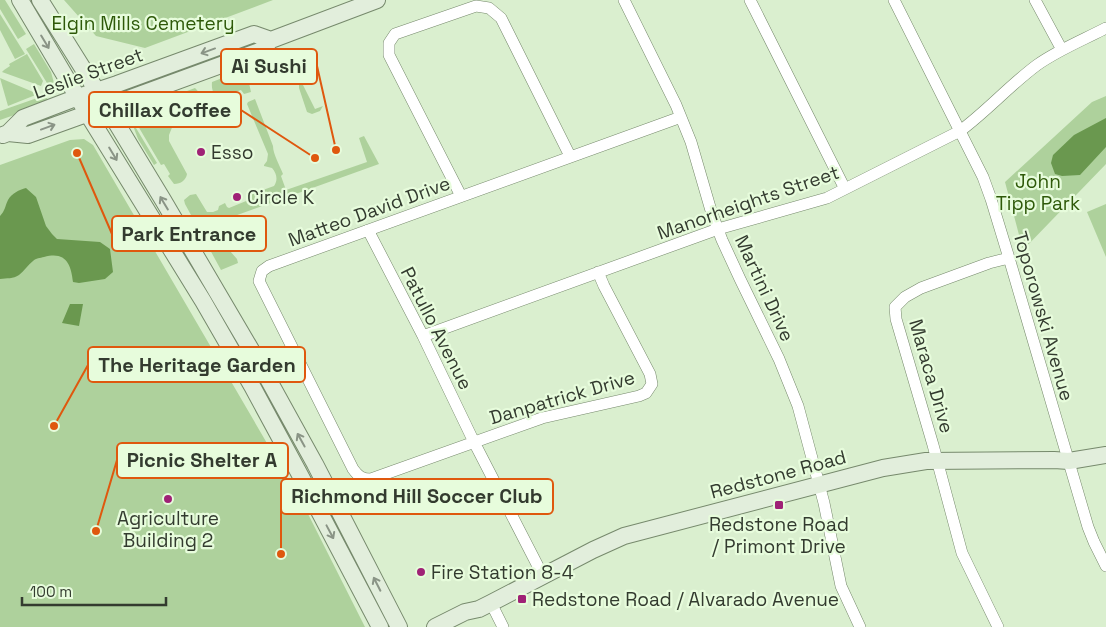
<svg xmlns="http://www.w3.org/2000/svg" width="1106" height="627" font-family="'Space Grotesk',sans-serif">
<rect width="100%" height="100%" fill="#daefcf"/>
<!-- green -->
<path fill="#aed19c" d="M 0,0 L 5,0 L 26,34 L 18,39 L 0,9 Z
M 64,0 L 273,0 L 145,48 L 96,36 Z
M 0,14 L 25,54 L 15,59 L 0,30 Z
M 34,44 L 51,72 L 54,83 L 47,83 L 26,49 Z
M 27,54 L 43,81 L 41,86 L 2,72 L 4,70 L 10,66 L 9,64 Z
M 269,60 L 274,74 L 249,83 L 251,92 L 244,94 L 241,90 C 230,94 210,104 212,82 Z
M 0,78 L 38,94 L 8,106 Z
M 301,81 L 315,109 L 323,106 L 320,111 L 312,114 L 307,112 L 299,88 L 299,84 Z
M 195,88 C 212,105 188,109 177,115 L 169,135 L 169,141 L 187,174 C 186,180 181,184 174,184 L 168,176 L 170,174 L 164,164 L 161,165 L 138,126 L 136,120 L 142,117 L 163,100 Z
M 43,96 L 48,99 L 40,106 L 0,120 L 0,111 Z
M 1106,96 L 1106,164 L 1023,250 L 1005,182 L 1092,102 Z
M 255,99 L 273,146 C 273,154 280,166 283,174 L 281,176 L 286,190 L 367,162 L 359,138 L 364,136 L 379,164 L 215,223 L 220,235 L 223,234 L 230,251 L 237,259 L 238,263 L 221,270 L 185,204 L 184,200 L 190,195 L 196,194 L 207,212 L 213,212 L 218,210 L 219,206 L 225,203 L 227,207 L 229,208 L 251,199 L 249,195 L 274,186 C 278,180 277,174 272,168 L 264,166 L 264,165 L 267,161 L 268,154 L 247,104 L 248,102 Z
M 132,123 L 133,123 L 157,163 L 154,165 L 138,139 Z
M 84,139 L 93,145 L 306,510 L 365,627 L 0,627 L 0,165 L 70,140 Z
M 1106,204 L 1106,257 L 1087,212 Z"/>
<!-- water -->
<path fill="#6a984f" d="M 1106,118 L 1106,147 L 1080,175 L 1062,176 L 1055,174 L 1051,163 L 1053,155 L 1074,135 Z
M 26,188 L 36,197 L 46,226 L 52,234 L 57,239 L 100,242 L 110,249 L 113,272 L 105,279 L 79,283 L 73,282 C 71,264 66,251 44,257 C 40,258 36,258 33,261 C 28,265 24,271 19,275 C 13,279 7,278 0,279 L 0,216 C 5,211 5,206 8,200 C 12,193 19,190 26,188 Z
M 70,304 L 83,304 L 79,326 L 62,323 Z"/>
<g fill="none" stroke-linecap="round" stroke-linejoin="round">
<defs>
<path id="street" d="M 624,0 L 676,105 L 691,142 L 712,214 L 722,240 L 740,279 L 779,359 L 798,406 L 824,503 L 841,586 L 860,627
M 750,0 L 845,189
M 894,0 L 983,177 L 991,199 L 1009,258 L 1088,527 L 1094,542 L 1106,566
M 1035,0 L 1062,50
M 461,196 L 389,55 L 389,43 L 395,34 L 476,6 L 489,8 L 501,18 L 570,156
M 368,230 L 423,336 L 474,442 L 543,576
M 598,272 L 604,286 L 650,374 L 652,384 L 646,393 L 639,396 L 542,418 L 371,479 C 362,479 358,476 353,469 L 259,281 L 262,271 L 269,266 L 681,117
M 423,336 L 718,229 L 827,198 L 960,131 C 987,111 1010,85 1037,65 C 1058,50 1083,40 1106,28
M 491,603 L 503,627
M 998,627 L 962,553 L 933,445 L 896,319 L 895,307 L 905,297 L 921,288 L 989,263 L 1009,258"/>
<path id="secondary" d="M 20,0 L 87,113 L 203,301 L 252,386 L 299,473 L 380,627
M 40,0 L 97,91 L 163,200 L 267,377 L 315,464 L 399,627
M 8,133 L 28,135 L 128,99 L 262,50 L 271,40 L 377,0
M 3,135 L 8,133 L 23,118 L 78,97 L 117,84 L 254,34 L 271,40
M 435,627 L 465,612 L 479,609 L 491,603 L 593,550 L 624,536 L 883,468 L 926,461 L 1054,460 L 1069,461 L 1106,455"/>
</defs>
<!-- street casing -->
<use href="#street" stroke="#76896c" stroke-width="12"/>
<!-- secondary casing -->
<use href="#secondary" stroke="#76896c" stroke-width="18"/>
<!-- street -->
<use href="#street" stroke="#fff" stroke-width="11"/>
<!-- secondary -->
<use href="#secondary" stroke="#e2eedc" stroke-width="16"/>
</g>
<!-- one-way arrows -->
<defs><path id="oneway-shaft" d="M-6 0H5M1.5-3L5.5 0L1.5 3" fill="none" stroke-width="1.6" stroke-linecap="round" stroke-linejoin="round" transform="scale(1.25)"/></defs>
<g stroke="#8a9486">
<use href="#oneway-shaft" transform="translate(45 42) rotate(59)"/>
<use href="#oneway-shaft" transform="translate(208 51) rotate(160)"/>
<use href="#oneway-shaft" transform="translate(48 127) rotate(-20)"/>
<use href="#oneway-shaft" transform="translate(113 154) rotate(59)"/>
<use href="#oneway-shaft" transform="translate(164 203) rotate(-121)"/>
<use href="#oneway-shaft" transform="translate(301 440) rotate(-119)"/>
<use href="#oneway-shaft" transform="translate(330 532) rotate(62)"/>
<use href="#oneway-shaft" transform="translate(377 584) rotate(-117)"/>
</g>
<!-- markers -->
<g fill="#9f2176" stroke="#e7fcdc" stroke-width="2">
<circle cx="201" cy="152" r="5"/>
<circle cx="237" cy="197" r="5"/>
<circle cx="168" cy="499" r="5"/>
<rect x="774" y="500" width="10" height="10" rx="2.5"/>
<circle cx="421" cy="572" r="5"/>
<rect x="517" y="594" width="10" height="10" rx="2.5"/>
</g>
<g text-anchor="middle" stroke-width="4.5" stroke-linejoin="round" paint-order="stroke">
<!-- park labels -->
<g font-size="19" fill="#2e5909" stroke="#e7fcdc">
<text x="143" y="30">Elgin Mills Cemetery</text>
<text x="1038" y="188">John<tspan x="1038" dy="22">Tipp Park</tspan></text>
</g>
<!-- street labels -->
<g font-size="19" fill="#333b2f" stroke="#e7fcdc">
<text transform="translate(88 73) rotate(-20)" y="7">Leslie Street</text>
<text transform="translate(748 202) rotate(-19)" y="7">Manorheights Street</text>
<text transform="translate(369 211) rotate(-20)" y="7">Matteo David Drive</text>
<text transform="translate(765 288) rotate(65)" y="7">Martini Drive</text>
<text transform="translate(1044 316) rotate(74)" y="7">Toporowski Avenue</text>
<text transform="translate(437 328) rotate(63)" y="7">Patullo Avenue</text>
<text transform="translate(932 376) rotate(74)" y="7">Maraca Drive</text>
<text transform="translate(562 397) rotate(-16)" y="7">Danpatrick Drive</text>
<text transform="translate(778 474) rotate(-15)" y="7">Redstone Road</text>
</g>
<!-- poi labels -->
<g font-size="19" fill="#333b2f" stroke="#e7fcdc" text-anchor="start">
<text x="211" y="159">Esso</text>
<text x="247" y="204">Circle K</text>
<text x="168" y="525" text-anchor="middle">Agriculture<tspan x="168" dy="22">Building 2</tspan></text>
<text x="779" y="531" text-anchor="middle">Redstone Road<tspan x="779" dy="22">/ Primont Drive</tspan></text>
<text x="431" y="579">Fire Station 8-4</text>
<text x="532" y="606">Redstone Road / Alvarado Avenue</text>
</g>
</g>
<!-- callouts -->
<path fill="none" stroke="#df580e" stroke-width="2" d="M336 150L317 66M315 158L241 110M77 153L112 234M54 426L88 365M96 531L117 460M281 554L281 496"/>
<g fill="#df580e" stroke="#e7fcdc" stroke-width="2">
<circle cx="336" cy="150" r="5"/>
<circle cx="315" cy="158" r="5"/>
<circle cx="77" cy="153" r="5"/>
<circle cx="54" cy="426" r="5"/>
<circle cx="96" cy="531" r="5"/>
<circle cx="281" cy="554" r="5"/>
</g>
<g fill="#e7fcdc" stroke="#df580e" stroke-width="2">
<rect x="221" y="49" width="96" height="35" rx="5"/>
<rect x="89" y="92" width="152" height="35" rx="5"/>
<rect x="112" y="216" width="154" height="35" rx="5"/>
<rect x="88" y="347" width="217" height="35" rx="5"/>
<rect x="117" y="443" width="171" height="35" rx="5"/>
<rect x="281" y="479" width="272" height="35" rx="5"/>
</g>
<g font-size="20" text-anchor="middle" font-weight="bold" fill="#333b2f">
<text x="269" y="73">Ai Sushi</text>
<text x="165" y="117">Chillax Coffee</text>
<text x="189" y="241">Park Entrance</text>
<text x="197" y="372">The Heritage Garden</text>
<text x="202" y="467">Picnic Shelter A</text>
<text x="417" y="503">Richmond Hill Soccer Club</text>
</g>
<!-- scale -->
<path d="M22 597v8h144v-8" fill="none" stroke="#333b2f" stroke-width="2.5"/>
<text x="30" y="597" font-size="15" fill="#333b2f" stroke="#e7fcdc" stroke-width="4" paint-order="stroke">100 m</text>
</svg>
